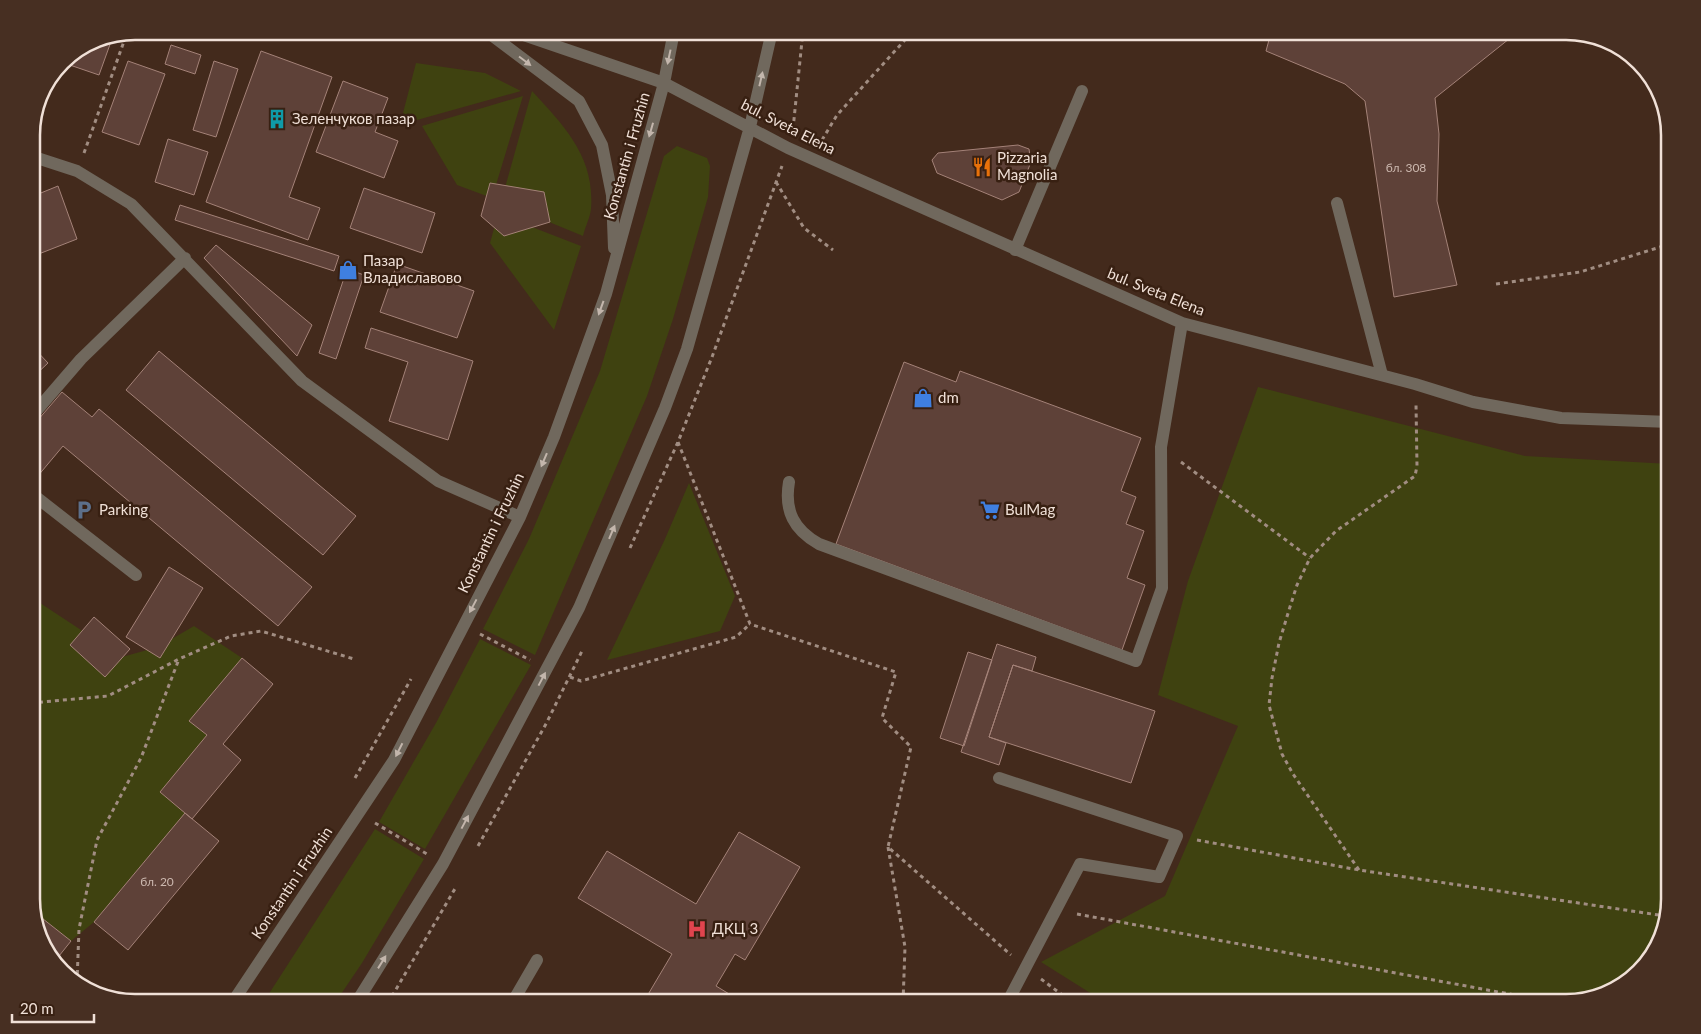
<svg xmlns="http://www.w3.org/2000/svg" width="1701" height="1034" font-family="Lato,sans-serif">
<rect width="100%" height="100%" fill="#432a1c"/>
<!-- green -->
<path fill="#3f4210" d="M 416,63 L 485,73 L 521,91 L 417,120 L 403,113 Z
M 532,91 C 565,127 595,157 591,209 C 590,218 585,227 583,236 L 501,202 Z
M 523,96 L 492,198 L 457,185 L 422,126 Z
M 677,146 L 707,158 L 710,166 L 708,197 L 673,319 L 647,396 L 535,655 L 483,629 L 529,539 L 600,371 L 664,156 Z
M 498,214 L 581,246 L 554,330 L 490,243 Z
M 1258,387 L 1525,456 L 1670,464 L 1670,899 L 1656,951 L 1617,989 L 1566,1003 L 1121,1003 L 1103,1001 L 1041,962 L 1165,896 L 1238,726 L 1158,695 L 1188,581 Z
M 689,483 L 735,596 L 720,631 L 607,660 L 665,539 Z
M 31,597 L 122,657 L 158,647 L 194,626 L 242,658 L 189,721 L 207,735 L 160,792 L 185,813 L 94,922 L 71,941 L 33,911 L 31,905 Z
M 480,639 L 531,665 L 425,849 L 379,822 L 436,723 Z
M 375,829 L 424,859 L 362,963 L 335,1003 L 263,1003 Z"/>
<!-- building -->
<path fill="#5e4138" stroke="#a48278" d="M 1247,31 L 1341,31 L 1359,39 L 1414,37 L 1420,31 L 1519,31 L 1435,98 L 1439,134 L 1437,201 L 1457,285 L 1394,297 L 1365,101 L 1345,84 L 1266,51 L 1269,40 Z
M 113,36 L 99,75 L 61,62 L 96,39 Z
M 171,45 L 201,55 L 195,74 L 165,64 Z
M 261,51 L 332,77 L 289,197 L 320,208 L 308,240 L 206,202 Z
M 128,61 L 165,74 L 139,145 L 102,132 Z
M 214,61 L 238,69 L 216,137 L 193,130 Z
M 343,81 L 388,98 L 375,132 L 398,141 L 384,178 L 316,152 Z
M 168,139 L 208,152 L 194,195 L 155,182 Z
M 1018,145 L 1029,149 L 1031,162 L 1019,192 L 1002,200 L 937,173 L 932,160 L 938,153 Z
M 490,183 L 544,192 L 550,222 L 504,236 L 481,216 Z
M 58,186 L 77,239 L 31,257 L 31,197 Z
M 364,188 L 435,213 L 422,253 L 350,228 Z
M 180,205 L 339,256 L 334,271 L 175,220 Z
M 216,245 L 312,325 L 297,356 L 204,258 Z
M 397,264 L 474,291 L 457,338 L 380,312 Z
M 347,269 L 364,275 L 336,359 L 319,353 Z
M 371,328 L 473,361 L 448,440 L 389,421 L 408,362 L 365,348 Z
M 31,345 L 48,363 L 31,379 Z
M 159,351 L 356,516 L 323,555 L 126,390 Z
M 904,362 L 956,382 L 960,371 L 1141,438 L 1121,491 L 1136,497 L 1126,524 L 1144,531 L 1127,578 L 1145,585 L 1122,650 L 836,544 Z
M 62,392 L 92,417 L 99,409 L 312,587 L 278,626 L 63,446 L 37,477 L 31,473 L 31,428 Z
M 169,567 L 203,588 L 160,658 L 126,637 Z
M 94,617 L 130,649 L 105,677 L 70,645 Z
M 997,644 L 1036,657 L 1032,671 L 1013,665 L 989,737 L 1006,743 L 999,765 L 961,752 Z
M 968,652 L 992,660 L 964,746 L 940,738 Z
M 242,658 L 273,684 L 223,744 L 241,760 L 192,819 L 160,792 L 207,735 L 189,721 Z
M 1013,665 L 1155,711 L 1131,783 L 989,737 Z
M 185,813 L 219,841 L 128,950 L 94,922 Z
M 739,832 L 800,867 L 745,960 L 735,954 L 716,986 L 744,1003 L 643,1003 L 672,954 L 578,898 L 607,851 L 696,904 Z
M 33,911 L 71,941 L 55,961 L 45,951 Z"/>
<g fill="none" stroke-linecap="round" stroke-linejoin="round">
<!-- path -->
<path stroke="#a18d82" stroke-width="3" stroke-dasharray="4 4" stroke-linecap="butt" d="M 793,129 L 803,31
M 822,140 L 837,115 L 913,31
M 84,153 L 127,33
M 776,182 L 804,228 L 833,250
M 1496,284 L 1580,272 L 1670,244
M 678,442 L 750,624 L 896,672 L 882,718 L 911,747 L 888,847 L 1011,955
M 1181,462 L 1310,558
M 630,548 L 678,442 L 712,357 L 782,166
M 480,634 L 530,660
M 570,677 L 581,681 L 736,637 L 750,624
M 31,703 L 108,696 L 179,659 L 231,636 L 261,631 L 354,659
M 355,778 L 411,679
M 375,823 L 427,854
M 1197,840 L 1359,870 L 1665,916
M 478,846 L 547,722 L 583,649
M 888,847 L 905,947 L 903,1003
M 1359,870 L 1293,774 L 1282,754 L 1269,705 L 1272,678 L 1279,643 L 1289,610 L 1297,585 L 1310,558 L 1336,531 L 1415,476 L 1417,466 L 1416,404
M 1077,914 L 1558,1003
M 1041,979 L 1073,1003
M 77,982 L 79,929 L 97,840 L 141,758 L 179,659
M 388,1003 L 456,887"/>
<!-- minor -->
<path stroke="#70685d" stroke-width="12" d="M 486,31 L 579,101 L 602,145 L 612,195 L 614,248
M 512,31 L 664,83 L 788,148 L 1182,323 L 1415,384 L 1473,402 L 1561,418 L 1670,422
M 31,156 L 77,171 L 131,204 L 302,381 L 438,481 L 520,517
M 1337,203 L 1382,375
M 1015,250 L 1082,91
M 31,417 L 81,359 L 185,258
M 789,482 C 784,511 794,530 819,544 L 1136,661 L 1162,588 L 1161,447 L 1182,323
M 31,493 L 136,575
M 999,778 L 1177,836 L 1159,877 L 1080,864 L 1007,1003
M 232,1003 L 394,760 L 520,517 L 554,437 L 606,294 L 664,83 L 674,31
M 356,1003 L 443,864 L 579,608 L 665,408 L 687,349 L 750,127 L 772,31
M 512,1003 L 537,960"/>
</g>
<!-- one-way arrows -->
<defs><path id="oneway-solid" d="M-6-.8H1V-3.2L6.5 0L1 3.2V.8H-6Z" transform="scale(1.25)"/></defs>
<g fill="#c3b6ac">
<use href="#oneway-solid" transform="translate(669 57) rotate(102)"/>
<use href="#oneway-solid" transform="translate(525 61) rotate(37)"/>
<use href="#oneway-solid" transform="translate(761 79) rotate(-77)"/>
<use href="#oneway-solid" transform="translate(651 130) rotate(106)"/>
<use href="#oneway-solid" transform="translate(601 308) rotate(110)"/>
<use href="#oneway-solid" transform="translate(544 460) rotate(113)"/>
<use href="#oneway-solid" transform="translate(612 532) rotate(-67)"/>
<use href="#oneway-solid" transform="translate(473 606) rotate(118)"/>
<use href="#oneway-solid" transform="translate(542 679) rotate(-62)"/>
<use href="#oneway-solid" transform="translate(399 750) rotate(117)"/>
<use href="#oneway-solid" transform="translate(465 822) rotate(-62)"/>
<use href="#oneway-solid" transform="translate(382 962) rotate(-58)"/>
</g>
<!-- icons -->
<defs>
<symbol id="building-bare" viewBox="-9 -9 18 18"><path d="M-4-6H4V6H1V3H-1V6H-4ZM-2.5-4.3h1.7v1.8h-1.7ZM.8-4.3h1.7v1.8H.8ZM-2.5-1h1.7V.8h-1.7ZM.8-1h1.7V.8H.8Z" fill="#0f9aa8" stroke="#382012" stroke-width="2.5" paint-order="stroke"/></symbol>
<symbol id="restaurant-bare" viewBox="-9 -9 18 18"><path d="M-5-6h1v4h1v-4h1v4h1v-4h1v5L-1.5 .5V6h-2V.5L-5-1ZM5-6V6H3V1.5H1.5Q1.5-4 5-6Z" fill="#e8710a" stroke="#382012" stroke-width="2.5" paint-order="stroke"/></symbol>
<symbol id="shop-bare" viewBox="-9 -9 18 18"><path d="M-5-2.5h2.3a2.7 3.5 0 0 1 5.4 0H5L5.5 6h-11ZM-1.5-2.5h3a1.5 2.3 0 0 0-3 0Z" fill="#3f7fe0" stroke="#382012" stroke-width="2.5" paint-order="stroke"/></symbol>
<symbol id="parking-bare" viewBox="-9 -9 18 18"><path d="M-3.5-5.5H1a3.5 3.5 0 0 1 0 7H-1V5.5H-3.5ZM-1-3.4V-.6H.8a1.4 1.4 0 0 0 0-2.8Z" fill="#5c6f8a" stroke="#382012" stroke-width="2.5" paint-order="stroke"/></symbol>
<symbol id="supermarket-bare" viewBox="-9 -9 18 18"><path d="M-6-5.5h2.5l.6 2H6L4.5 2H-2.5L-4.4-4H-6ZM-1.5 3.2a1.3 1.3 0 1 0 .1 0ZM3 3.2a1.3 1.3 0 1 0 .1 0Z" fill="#3f7fe0" stroke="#382012" stroke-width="2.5" paint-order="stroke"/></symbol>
<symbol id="hospital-bare" viewBox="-9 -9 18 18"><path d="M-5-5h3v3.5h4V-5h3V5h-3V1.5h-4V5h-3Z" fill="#e0444e" stroke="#382012" stroke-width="2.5" paint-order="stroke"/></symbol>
</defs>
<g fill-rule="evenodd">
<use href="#building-bare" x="263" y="105" width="28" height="28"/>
<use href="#restaurant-bare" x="968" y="153" width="28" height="28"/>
<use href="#shop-bare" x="334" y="256" width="28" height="28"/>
<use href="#shop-bare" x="909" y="384" width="28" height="28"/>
<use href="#parking-bare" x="70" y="496" width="28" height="28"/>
<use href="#supermarket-bare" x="976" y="496" width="28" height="28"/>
<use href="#hospital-bare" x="683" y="915" width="28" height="28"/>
</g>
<g text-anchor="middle" stroke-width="5" stroke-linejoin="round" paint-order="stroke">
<!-- number labels -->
<g font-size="12" fill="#ccb8af">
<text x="1406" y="172">бл. 308</text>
<text x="157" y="886">бл. 20</text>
</g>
<!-- poi labels -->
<g font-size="15" fill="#f0e0d7" stroke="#382012" text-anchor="start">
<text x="292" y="124">Зеленчуков пазар</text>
<text x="997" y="163">Pizzaria<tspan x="997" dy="17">Magnolia</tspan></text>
<text x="363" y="266">Пазар<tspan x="363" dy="17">Владиславово</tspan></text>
<text x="938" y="403">dm</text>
<text x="99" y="515">Parking</text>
<text x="1005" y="515">BulMag</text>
<text x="712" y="934">ДКЦ 3</text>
</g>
<!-- street labels -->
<g font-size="15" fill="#f0e0d7" stroke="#382012">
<text transform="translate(788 127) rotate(27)" y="5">bul. Sveta Elena</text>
<text transform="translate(627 156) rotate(-74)" y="5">Konstantin i Fruzhin</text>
<text transform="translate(1156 292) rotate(22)" y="5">bul. Sveta Elena</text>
<text transform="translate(491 533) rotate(-64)" y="5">Konstantin i Fruzhin</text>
<text transform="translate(292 883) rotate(-56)" y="5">Konstantin i Fruzhin</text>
</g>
</g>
<!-- crop -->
<path d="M0 0H1701V1034H0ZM135 40H1566A95 95 0 0 1 1661 135V899A95 95 0 0 1 1566 994H135A95 95 0 0 1 40 899V135A95 95 0 0 1 135 40Z" fill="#472f22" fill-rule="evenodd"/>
<path fill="none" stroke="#f0e0d7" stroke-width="2.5" d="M135 40H1566A95 95 0 0 1 1661 135V899A95 95 0 0 1 1566 994H135A95 95 0 0 1 40 899V135A95 95 0 0 1 135 40Z"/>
<!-- scale -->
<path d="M12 1014v8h82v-8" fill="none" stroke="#f0e0d7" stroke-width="2.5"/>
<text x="20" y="1014" font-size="15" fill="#f0e0d7" stroke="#382012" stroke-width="4" paint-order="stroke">20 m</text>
</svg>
